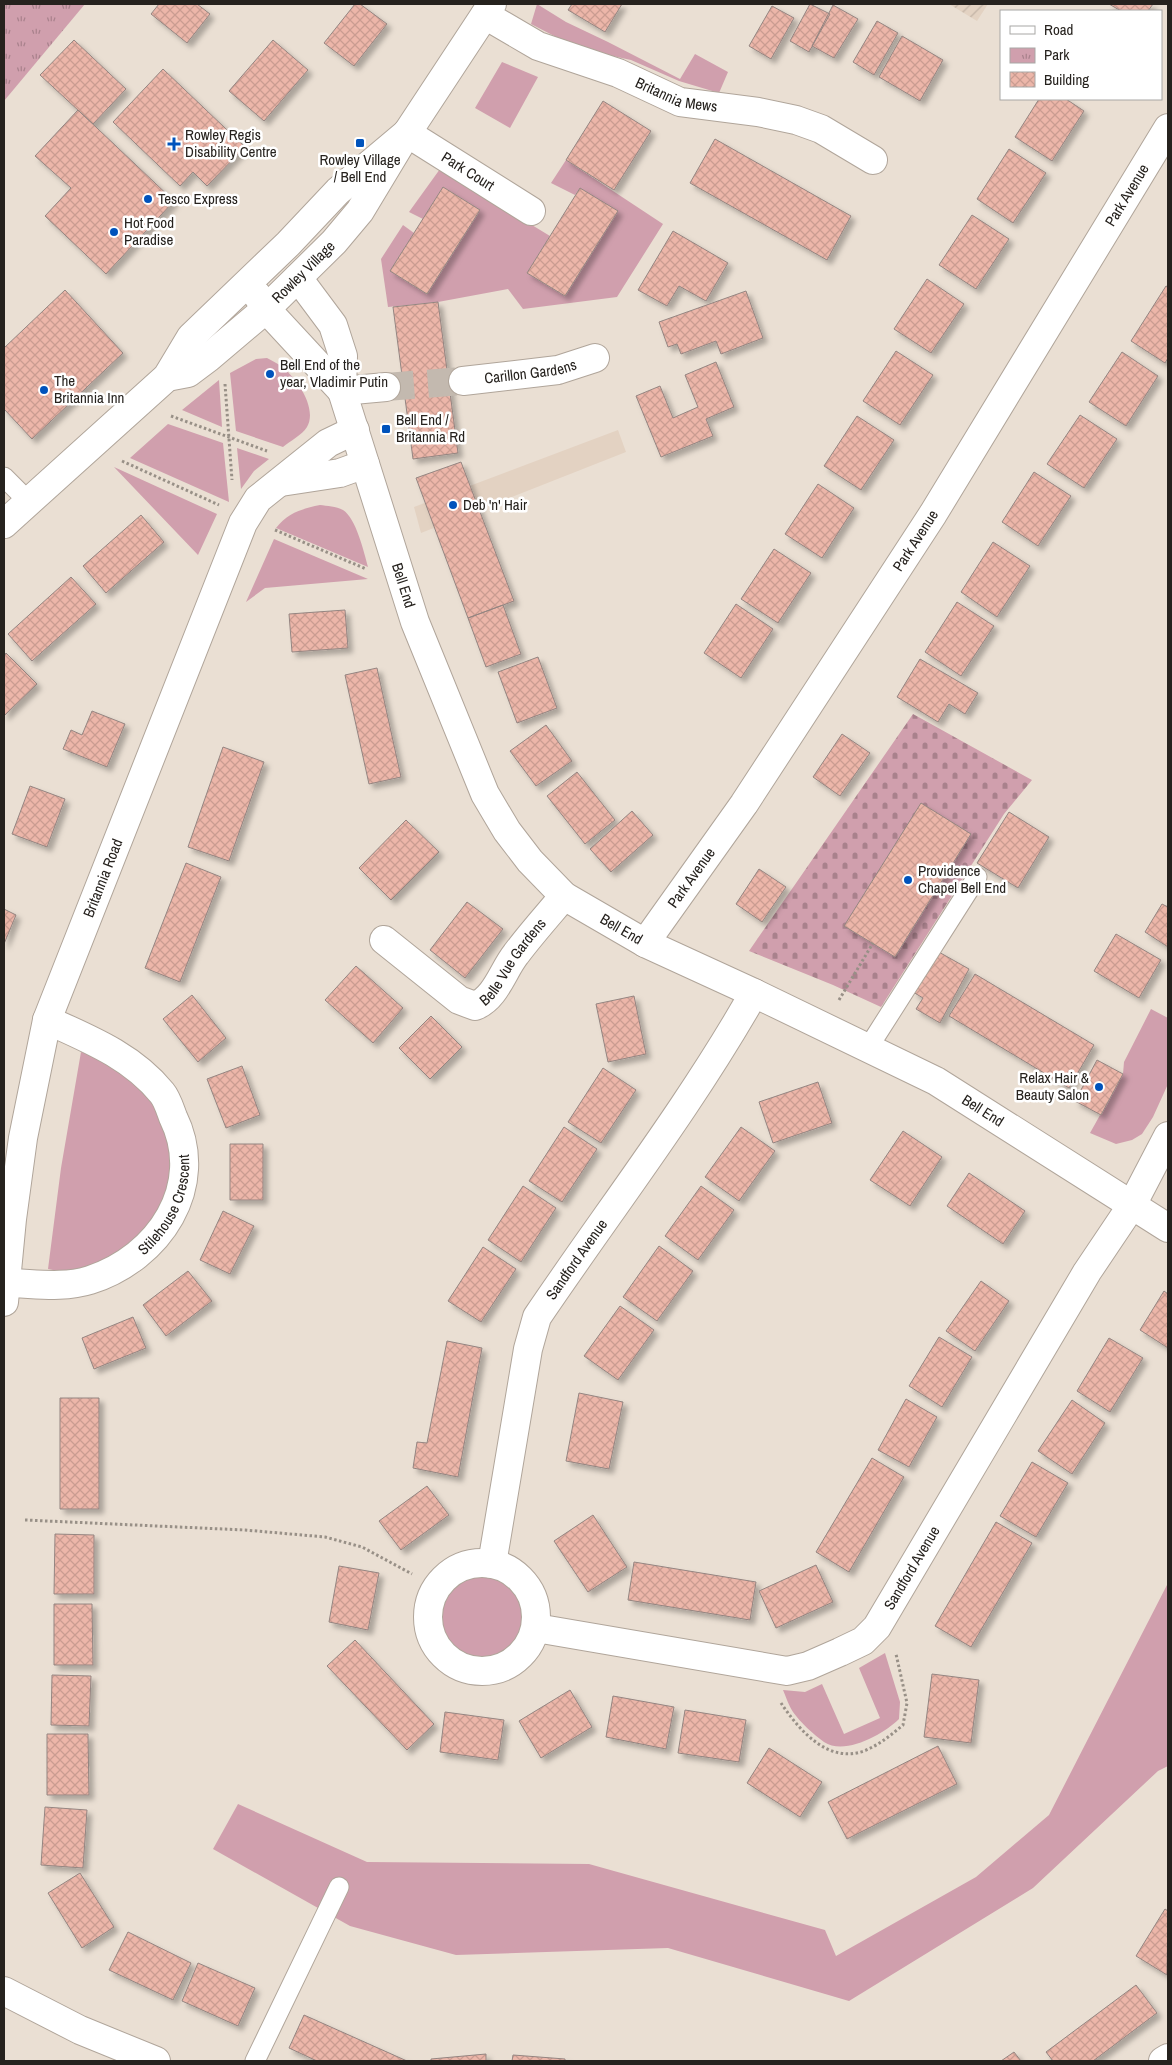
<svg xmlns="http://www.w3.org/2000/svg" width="1172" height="2065" font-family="'Archivo Narrow',sans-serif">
<defs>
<pattern id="industrial-furrows" width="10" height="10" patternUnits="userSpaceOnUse" patternTransform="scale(1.25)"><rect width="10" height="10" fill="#e3d2c2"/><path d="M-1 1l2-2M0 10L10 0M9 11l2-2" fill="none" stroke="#c3b4a6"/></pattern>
<pattern id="cemetery-stones" width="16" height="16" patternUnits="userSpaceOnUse" patternTransform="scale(1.25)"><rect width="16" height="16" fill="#d09fad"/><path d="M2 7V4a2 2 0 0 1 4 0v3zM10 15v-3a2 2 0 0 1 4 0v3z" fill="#a9818c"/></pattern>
<pattern id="park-tufts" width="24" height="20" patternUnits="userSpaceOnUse" patternTransform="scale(1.25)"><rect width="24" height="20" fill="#d09fad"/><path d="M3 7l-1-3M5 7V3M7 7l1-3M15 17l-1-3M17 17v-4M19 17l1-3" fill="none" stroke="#a9818c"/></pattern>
<pattern id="building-cross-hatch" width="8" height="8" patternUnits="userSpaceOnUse" patternTransform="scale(1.25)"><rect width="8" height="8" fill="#ecb6a9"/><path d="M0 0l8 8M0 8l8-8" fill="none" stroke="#ca9c91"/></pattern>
<filter id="shadow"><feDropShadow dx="4.5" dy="4.5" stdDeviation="2.5" flood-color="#0004"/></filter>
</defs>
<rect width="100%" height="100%" fill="#eadfd3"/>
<!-- built -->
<path fill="#e3d2c2" d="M 618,430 L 626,452 L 421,533 L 414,507 Z"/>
<!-- industrial -->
<path fill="url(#industrial-furrows)" d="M 949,4 L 988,4 L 977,21 Z"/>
<!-- green -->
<path fill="#d09fad" d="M 537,4 L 566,22 L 608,42 L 680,79 L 695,54 L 728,72 L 719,93 L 679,81 L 631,60 L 599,53 L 562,40 L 531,24 Z
M 502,62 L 538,77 L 510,128 L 475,108 Z
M 566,160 L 663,224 L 617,297 L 523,309 L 508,289 L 438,302 L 388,307 L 381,259 L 403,225 L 414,233 L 390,271 L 427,294 L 480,210 L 443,187 L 423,219 L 409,212 L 440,169 L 550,236 L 527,273 L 565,296 L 617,211 L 580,188 L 575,195 L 551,183 Z
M 267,358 C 272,361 277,363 281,366 C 296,377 318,408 307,427 C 302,435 290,441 283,447 L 236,431 L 230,373 L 256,359 Z
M 219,380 L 222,427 L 182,410 Z
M 168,424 L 223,443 L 229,502 L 130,458 Z
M 237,448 L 269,459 L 254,471 L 241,489 Z
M 114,467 L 217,514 L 198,555 Z
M 320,505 C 327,506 336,506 343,510 C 356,518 364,552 368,567 L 276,528 C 288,513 301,509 320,505 Z
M 274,539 L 368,579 L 265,588 L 246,602 Z
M 1151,1009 L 1168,1018 L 1168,1084 L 1153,1117 L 1142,1134 L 1132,1140 L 1116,1144 L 1090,1133 L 1123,1074 L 1124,1062 Z
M 81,1052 L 111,1062 L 158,1105 L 174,1155 L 168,1198 L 142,1234 L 106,1260 L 77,1270 L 63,1272 L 48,1269 L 61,1168 Z
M441 1618a41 41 0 1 1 82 0a41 41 0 1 1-82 0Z
M 1168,1583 L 1168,1766 L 1158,1771 L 1033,1888 L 849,2001 L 668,1948 L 456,1955 L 350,1926 L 213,1849 L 238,1804 L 367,1862 L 589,1864 L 825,1930 L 836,1956 L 976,1877 L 1049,1815 Z
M 885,1653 L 900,1702 L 899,1719 C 884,1734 845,1756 824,1742 C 814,1735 800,1722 793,1712 C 789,1706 786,1697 783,1690 L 805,1692 L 822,1684 L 844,1734 L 880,1718 L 859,1668 Z"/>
<!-- cemetery -->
<path fill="url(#cemetery-stones)" d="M 913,714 L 1032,780 L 1004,814 L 881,1007 L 833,985 L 749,951 Z"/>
<!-- park -->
<path fill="url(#park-tufts)" d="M 4,4 L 85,4 L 4,101 Z"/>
<!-- building -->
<path fill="url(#building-cross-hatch)" stroke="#948581" filter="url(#shadow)" d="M 159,4 L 197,4 L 210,14 L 187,43 L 151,14 Z
M 355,4 L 360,4 L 387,24 L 354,66 L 324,43 Z
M 572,4 L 622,4 L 605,32 L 568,10 Z
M 810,4 L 830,14 L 809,52 L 790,41 Z
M 1109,4 L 1153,4 L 1148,11 L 1121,11 Z
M 833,5 L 858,19 L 834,58 L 812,46 Z
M 772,6 L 794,18 L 771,59 L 749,46 Z
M 877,21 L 898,33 L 874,75 L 853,62 Z
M 902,36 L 943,60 L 920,101 L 879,77 Z
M 74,40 L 126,89 L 93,124 L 40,75 Z
M 273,40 L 308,70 L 264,121 L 229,91 Z
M 163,69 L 245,147 L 207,186 L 193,172 L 180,186 L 113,122 Z
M 1039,99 L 1066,99 L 1084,111 L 1052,161 L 1015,137 Z
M 603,101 L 651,131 L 614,190 L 566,160 Z
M 78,110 L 174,201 L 106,274 L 45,216 L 71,188 L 35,156 Z
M 715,139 L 851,216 L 827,260 L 690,183 Z
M 1009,149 L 1046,173 L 1013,223 L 977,199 Z
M 443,187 L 480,210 L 427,294 L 390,271 Z
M 580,188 L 618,211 L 565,296 L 527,273 Z
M 972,215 L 1009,239 L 976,289 L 939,265 Z
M 673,231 L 728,263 L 706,301 L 679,286 L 667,306 L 638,290 Z
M 927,279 L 964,304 L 931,353 L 894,329 Z
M 1166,286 L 1168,287 L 1168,358 L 1165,363 L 1131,341 Z
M 65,290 L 123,353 L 32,439 L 4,409 L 4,348 Z
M 746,291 L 763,338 L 721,354 L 716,341 L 681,354 L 677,344 L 668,347 L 659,322 Z
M 438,302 L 458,453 L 413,459 L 393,307 Z
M 896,351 L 933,375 L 900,425 L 863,401 Z
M 1122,352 L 1158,376 L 1126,426 L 1089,402 Z
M 716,362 L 734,407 L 706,419 L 713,436 L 661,457 L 636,396 L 660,386 L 673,418 L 698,407 L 685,375 Z
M 1080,415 L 1117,439 L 1084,488 L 1047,464 Z
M 857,416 L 894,440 L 861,490 L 824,466 Z
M 461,462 L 514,601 L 468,618 L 416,478 Z
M 1034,472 L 1071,496 L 1038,546 L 1002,522 Z
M 818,484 L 854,508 L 822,558 L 785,534 Z
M 141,515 L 164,542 L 106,593 L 83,566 Z
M 993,542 L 1030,566 L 997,617 L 961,592 Z
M 774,549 L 811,573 L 778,623 L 741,599 Z
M 71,577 L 96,604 L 32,661 L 8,634 Z
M 957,602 L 994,626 L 961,676 L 925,652 Z
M 736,604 L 773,629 L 741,678 L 704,653 Z
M 503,605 L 521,654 L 486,667 L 468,618 Z
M 345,610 L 348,648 L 292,652 L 289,614 Z
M 6,653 L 37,684 L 4,716 L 4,656 Z
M 538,657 L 557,708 L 517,723 L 498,672 Z
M 920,659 L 978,693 L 965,714 L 949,704 L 938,722 L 897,697 Z
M 377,668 L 401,777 L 369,784 L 345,675 Z
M 92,711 L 125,724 L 107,767 L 63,749 L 71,730 L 82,735 Z
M 546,725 L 572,761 L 536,786 L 510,751 Z
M 842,734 L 870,753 L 840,796 L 813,777 Z
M 223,747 L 264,762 L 229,861 L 188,847 Z
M 577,772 L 615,820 L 585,844 L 547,796 Z
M 30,786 L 65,799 L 47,847 L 12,834 Z
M 921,803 L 971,834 L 895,957 L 844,926 Z
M 632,811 L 653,835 L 611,872 L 590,849 Z
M 1009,812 L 1049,837 L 1018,888 L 977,863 Z
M 406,820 L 439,852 L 391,900 L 359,868 Z
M 186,863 L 221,877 L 180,982 L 145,968 Z
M 759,869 L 786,887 L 762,922 L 736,904 Z
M 467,902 L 503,929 L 465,978 L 430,950 Z
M 1162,904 L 1168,907 L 1168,947 L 1145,932 Z
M 4,909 L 16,915 L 4,944 Z
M 1116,934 L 1161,960 L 1139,998 L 1094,971 Z
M 937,951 L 969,969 L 940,1023 L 916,1009 L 923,998 L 913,992 Z
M 356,966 L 403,1008 L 373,1043 L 325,1000 Z
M 975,974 L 1094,1045 L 1069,1088 L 949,1016 Z
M 192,995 L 226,1038 L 198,1062 L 163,1019 Z
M 634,996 L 646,1054 L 608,1062 L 596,1004 Z
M 431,1016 L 462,1047 L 430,1079 L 399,1048 Z
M 1097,1060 L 1123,1074 L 1101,1115 L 1075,1101 Z
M 242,1066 L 260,1115 L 226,1128 L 207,1079 Z
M 603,1068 L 636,1090 L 601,1143 L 568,1122 Z
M 818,1082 L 832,1123 L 773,1143 L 759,1102 Z
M 564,1127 L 597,1149 L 562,1202 L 529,1181 Z
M 741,1127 L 775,1151 L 739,1201 L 705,1177 Z
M 903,1131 L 942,1157 L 910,1206 L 870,1180 Z
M 230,1144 L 263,1144 L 263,1200 L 230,1200 Z
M 969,1173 L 1025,1211 L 1003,1244 L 947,1206 Z
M 523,1186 L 556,1208 L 521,1262 L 488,1240 Z
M 701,1186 L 734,1210 L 698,1260 L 665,1236 Z
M 223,1211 L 254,1226 L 230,1274 L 200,1260 Z
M 659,1246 L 693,1271 L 657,1321 L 623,1297 Z
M 483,1247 L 516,1269 L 481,1322 L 448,1301 Z
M 188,1271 L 212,1301 L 166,1336 L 143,1305 Z
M 981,1281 L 1009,1301 L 975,1351 L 946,1331 Z
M 1164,1291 L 1168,1294 L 1168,1348 L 1140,1330 Z
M 620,1306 L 654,1330 L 618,1380 L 584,1356 Z
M 133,1317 L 146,1348 L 94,1369 L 82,1338 Z
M 939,1337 L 972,1357 L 942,1407 L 909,1386 Z
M 1109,1338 L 1143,1358 L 1110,1412 L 1077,1391 Z
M 447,1341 L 482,1348 L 458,1477 L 413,1468 L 417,1442 L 427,1443 Z
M 579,1393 L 623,1402 L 609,1469 L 566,1461 Z
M 60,1398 L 99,1398 L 99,1509 L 60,1509 Z
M 906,1399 L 937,1417 L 909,1467 L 878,1450 Z
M 1072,1400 L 1105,1423 L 1072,1474 L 1038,1451 Z
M 872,1458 L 904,1477 L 849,1572 L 816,1552 Z
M 1032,1462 L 1068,1483 L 1036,1537 L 1000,1516 Z
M 427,1486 L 449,1515 L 401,1550 L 379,1521 Z
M 593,1515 L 627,1567 L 588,1592 L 554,1541 Z
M 996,1522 L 1032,1543 L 971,1647 L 935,1626 Z
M 55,1534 L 94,1535 L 94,1594 L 54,1594 Z
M 634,1562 L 756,1582 L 750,1620 L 628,1600 Z
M 816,1565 L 833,1602 L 776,1628 L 759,1591 Z
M 339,1566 L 379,1573 L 368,1630 L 329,1622 Z
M 54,1604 L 92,1604 L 93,1665 L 54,1665 Z
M 355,1640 L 434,1724 L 407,1750 L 327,1666 Z
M 932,1674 L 979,1680 L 971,1743 L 924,1737 Z
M 52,1675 L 91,1676 L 89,1726 L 51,1725 Z
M 570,1690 L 592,1727 L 541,1758 L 519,1721 Z
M 613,1696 L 674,1707 L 666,1749 L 606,1737 Z
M 685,1710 L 746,1720 L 739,1762 L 678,1753 Z
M 445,1712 L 504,1720 L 498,1760 L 440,1752 Z
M 47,1734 L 88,1734 L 89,1795 L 47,1795 Z
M 938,1746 L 957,1784 L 847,1839 L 828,1802 Z
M 769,1748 L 822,1782 L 800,1817 L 747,1783 Z
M 45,1807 L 87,1810 L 83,1868 L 41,1865 Z
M 80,1873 L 114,1927 L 82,1948 L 48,1893 Z
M 1165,1909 L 1168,1911 L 1167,1975 L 1136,1956 Z
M 128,1932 L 191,1963 L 173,2000 L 109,1970 Z
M 198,1963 L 255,1988 L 238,2026 L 182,2001 Z
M 1136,1985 L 1157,2013 L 1093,2061 L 1053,2061 L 1046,2052 Z
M 304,2015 L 407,2061 L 317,2061 L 289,2048 Z
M 1014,2052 L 1021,2061 L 1001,2061 Z
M 486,2054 L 486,2061 L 431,2061 L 431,2059 Z
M 513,2055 L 565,2059 L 565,2061 L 512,2061 Z"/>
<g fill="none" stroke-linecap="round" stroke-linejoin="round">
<!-- street-tunnel -->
<path stroke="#c3b9af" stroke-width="28" stroke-dasharray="28 14" stroke-linecap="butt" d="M 386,387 L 463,381"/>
<defs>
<path id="lane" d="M 4,477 L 28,501
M 868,1048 L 977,877
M 255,2061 L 339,1887"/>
<g id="street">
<path id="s1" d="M 485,15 L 538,46 L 618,73 L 680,102 L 758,112 L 796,120 L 821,129 L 873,160"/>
<path id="s2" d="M 407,133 L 531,211"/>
<path id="s3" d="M 463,381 L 558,370 L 595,358"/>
<path d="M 342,391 L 386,387"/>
<path id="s4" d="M 384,940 L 459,1000 L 475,1006 C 496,998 503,970 516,954 C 531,934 548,915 564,896"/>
<path id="s5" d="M 645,943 L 744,804 L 933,514 L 1168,128"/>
<path id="s6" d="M 4,1283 C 33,1283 61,1289 90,1280 C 159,1258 207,1186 173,1117 C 170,1109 167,1099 162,1093 C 132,1056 89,1039 47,1020"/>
<circle cx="482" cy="1617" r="54"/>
<path id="s7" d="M 492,1564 L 528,1349 L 537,1317 C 610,1209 690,1106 754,993"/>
<path id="s8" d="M 536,1628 L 787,1671 L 808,1666 L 840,1652 L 863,1641 L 877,1627 L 1087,1272 L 1132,1205 L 1168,1136"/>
<path d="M 4,1991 L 80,2030 L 156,2061"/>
<path d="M 1163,2061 L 1168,2058"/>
</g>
<g id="secondary">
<path id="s9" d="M 298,278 L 333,325 L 343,356 L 342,391 L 415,622 L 485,794 L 507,831 L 530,861 L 564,896 L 645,943 L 754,993 L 936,1081 L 1168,1228"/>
<path d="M 257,295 L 266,309 L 342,391"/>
<path id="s10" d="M 167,377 L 188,373 L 208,358 L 266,309 L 334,242 L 360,211 L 407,133 L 492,4"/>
<path d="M 281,482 L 340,473 L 365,464"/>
<path d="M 4,524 L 167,377 L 191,337 L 288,244 L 338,191 L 407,133"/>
<path id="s11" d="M 4,1302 L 12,1219 L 23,1138 L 47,1020 L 243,523 L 258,499 L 328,443 L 355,430"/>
</g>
</defs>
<!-- lane casing -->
<use href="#lane" stroke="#b0a59a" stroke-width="21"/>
<!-- street casing -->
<use href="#street" stroke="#b0a59a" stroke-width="30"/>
<!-- secondary casing -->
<use href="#secondary" stroke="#b0a59a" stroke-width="30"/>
<!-- path -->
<path stroke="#989087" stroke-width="3" stroke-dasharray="2.5 2.5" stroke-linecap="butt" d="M 225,384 L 232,480
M 171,416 L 267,451
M 122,461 L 219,505
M 275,530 L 366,569
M 839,1000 L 873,943
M 25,1520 L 245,1530 L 325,1537 L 362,1547 L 412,1574
M 781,1703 C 799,1730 828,1764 864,1751 C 879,1745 891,1735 903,1725 L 907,1703 L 896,1654"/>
<!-- lane -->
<use href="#lane" stroke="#fff" stroke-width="19"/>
<!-- street -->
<use href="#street" stroke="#fff" stroke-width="28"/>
<!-- secondary -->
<use href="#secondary" stroke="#fff" stroke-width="28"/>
</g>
<!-- markers -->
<g fill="#0053bc" stroke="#fff" stroke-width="2">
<rect x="355" y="138" width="10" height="10" rx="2.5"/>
<path d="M171.5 136.5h5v5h5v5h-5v5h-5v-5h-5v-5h5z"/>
<circle cx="148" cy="199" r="5"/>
<circle cx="114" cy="232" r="5"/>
<circle cx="270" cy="374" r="5"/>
<circle cx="44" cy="390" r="5"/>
<rect x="381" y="424" width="10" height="10" rx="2.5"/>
<circle cx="453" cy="505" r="5"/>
<circle cx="908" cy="880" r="5"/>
<circle cx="1099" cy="1087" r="5"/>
</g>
<g text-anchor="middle" stroke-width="5" stroke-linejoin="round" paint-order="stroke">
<!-- street labels -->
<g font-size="15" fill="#26221e" stroke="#fff">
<text dy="5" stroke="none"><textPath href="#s1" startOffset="209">Britannia Mews</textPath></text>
<text dy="5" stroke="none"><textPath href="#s2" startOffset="72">Park Court</textPath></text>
<text dy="5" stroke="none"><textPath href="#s5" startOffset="890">Park Avenue</textPath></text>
<text dy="5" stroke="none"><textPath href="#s10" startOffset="175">Rowley Village</textPath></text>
<text dy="5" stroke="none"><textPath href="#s3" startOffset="68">Carillon Gardens</textPath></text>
<text dy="5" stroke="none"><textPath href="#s5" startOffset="485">Park Avenue</textPath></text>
<text dy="5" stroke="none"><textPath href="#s9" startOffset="330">Bell End</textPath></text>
<text dy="5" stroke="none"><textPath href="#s5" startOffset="80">Park Avenue</textPath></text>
<text dy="5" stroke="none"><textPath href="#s11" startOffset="438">Britannia Road</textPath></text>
<text dy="5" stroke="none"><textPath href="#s9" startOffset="750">Bell End</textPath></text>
<text dy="5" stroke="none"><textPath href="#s4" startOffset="172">Belle Vue Gardens</textPath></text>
<text dy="5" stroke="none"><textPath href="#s9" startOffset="1155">Bell End</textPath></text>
<text dy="5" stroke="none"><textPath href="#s6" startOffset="200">Stilehouse Crescent</textPath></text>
<text dy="5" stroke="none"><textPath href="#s7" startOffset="321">Sandford Avenue</textPath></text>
<text dy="5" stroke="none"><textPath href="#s8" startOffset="425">Sandford Avenue</textPath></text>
</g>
<!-- poi labels -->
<g font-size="15" fill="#26221e" stroke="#fff" text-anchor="start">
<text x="185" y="140">Rowley Regis<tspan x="185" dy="17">Disability Centre</tspan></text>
<text x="360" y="165" text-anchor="middle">Rowley Village<tspan x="360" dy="17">/ Bell End</tspan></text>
<text x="158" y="204">Tesco Express</text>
<text x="124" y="228">Hot Food<tspan x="124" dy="17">Paradise</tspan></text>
<text x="280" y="370">Bell End of the<tspan x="280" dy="17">year, Vladimir Putin</tspan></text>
<text x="54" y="386">The<tspan x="54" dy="17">Britannia Inn</tspan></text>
<text x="396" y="425">Bell End /<tspan x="396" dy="17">Britannia Rd</tspan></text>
<text x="463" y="510">Deb 'n' Hair</text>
<text x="918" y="876">Providence<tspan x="918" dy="17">Chapel Bell End</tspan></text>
<text x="1089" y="1083" text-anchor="end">Relax Hair &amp;<tspan x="1089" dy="17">Beauty Salon</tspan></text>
</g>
</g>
<!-- border -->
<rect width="1172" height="2065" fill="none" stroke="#26221e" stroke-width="10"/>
<!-- legend -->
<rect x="1000" y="10" width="162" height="90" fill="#ffffff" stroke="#a8a7a5"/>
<rect x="1010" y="26" width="25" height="8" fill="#ffffff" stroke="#a8a7a5"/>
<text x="1044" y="35" font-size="15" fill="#26221e">Road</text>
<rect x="1010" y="48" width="25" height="15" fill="url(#park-tufts)" stroke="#a8a7a5"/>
<text x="1044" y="60" font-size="15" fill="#26221e">Park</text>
<rect x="1010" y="72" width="25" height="15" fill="url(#building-cross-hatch)" stroke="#a8a7a5"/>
<text x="1044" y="85" font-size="15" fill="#26221e">Building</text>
</svg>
